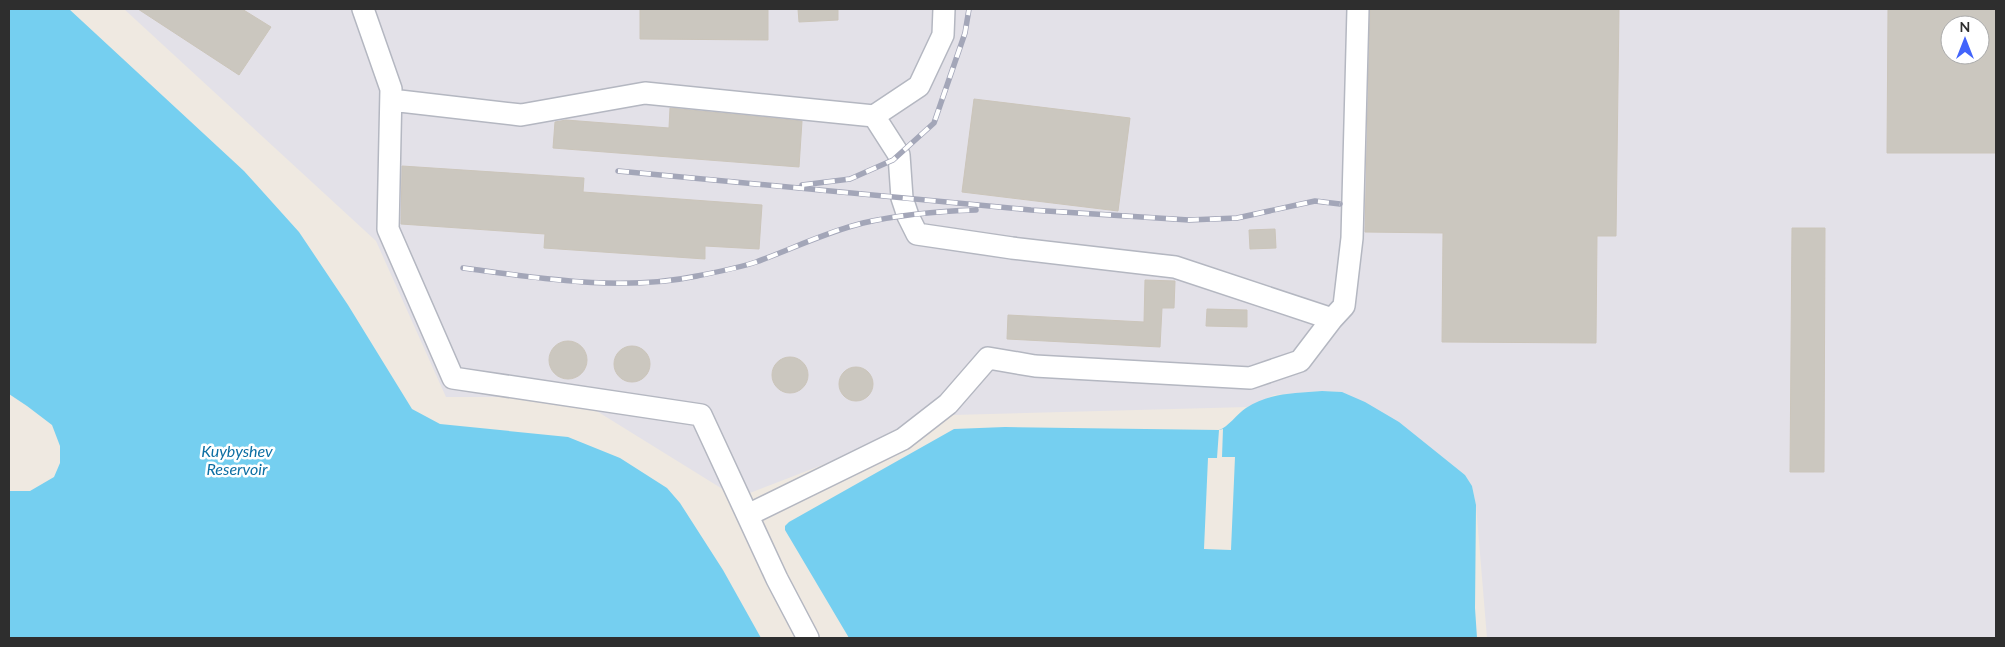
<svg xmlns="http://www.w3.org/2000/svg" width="2005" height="647" font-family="Lato,sans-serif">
<rect width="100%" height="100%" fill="#efe9e1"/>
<!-- industrial -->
<path fill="#e3e1e8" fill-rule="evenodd" d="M 124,9 L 1996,9 L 1996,638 L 1487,638 L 1476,505 L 1472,486 L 1465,475 L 1441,456 L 1342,392 L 1322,391 L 1274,395 L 1248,407 L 952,415 L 737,498 L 574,397 L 446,397 L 376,241 ZM 1950,25 L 1980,25 L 1980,55 L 1950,55 Z"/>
<!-- water -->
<path fill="#75cff0" d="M 9,9 L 69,9 L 244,171 L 299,232 L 348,305 L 412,409 L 440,424 L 568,437 L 620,458 L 667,488 L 680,503 L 723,570 L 761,638 L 9,638 L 9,491 L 30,491 L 54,477 L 60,463 L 60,446 L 52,425 L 27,406 L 9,394 Z
M 1322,391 L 1342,392 L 1365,402 L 1399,422 L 1465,475 L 1472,486 L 1476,505 L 1475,608 L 1477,638 L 849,638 L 785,530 L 785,526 L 789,522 L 954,429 L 1005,427 L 1219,430 C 1228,427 1237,414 1246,408 C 1269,393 1295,393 1322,391 Z"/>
<!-- pier -->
<path fill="#efe9e1" d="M 1223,429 L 1222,457 L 1235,457 L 1231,550 L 1204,549 L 1208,458 L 1217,458 L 1219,430 Z"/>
<!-- building -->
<path fill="#cbc7bf" stroke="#cbc5ba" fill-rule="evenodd" d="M 138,9 L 242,9 L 271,27 L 239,75 Z
M 640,9 L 768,9 L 768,40 L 640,39 Z
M 798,9 L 838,9 L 838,20 L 799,22 Z
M 1370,9 L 1619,9 L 1616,236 L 1597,236 L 1596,343 L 1442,342 L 1443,233 L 1365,232 Z
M 1888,9 L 1996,9 L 1996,153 L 1887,153 ZM 1950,25 L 1980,25 L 1980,55 L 1950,55 Z
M 974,99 L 1130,118 L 1118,211 L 962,192 Z
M 670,108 L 802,121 L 799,167 L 553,148 L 555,122 L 566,120 L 669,128 Z
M 402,166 L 584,178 L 583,192 L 762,205 L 759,249 L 705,246 L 705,259 L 544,248 L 545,234 L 401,224 Z
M 1792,228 L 1825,228 L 1824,472 L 1790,472 Z
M 1275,229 L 1276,248 L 1250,249 L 1249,230 Z
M 1145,280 L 1175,281 L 1174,308 L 1162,308 L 1160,347 L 1007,339 L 1008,315 L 1144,322 Z
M 1207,309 L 1247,310 L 1247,327 L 1206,326 Z
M549 360a19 19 0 1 1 38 0a19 19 0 1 1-38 0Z
M614 364a18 18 0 1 1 36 0a18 18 0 1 1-36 0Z
M772 375a18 18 0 1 1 36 0a18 18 0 1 1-36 0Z
M839 384a17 17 0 1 1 34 0a17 17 0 1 1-34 0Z"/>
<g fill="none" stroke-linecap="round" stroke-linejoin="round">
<defs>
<path id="minor" d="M 363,9 L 391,89 L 388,229 L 453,378 L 701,415 L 777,579 L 808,638
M 391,100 L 521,115 L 645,93 L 874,116 L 919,86 L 943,35 L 944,9
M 874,116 L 899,155 L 902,198 L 908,216 L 917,234 L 1012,248 L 1175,267 L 1332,319
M 748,515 L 903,439 L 948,404 L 988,358 L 1035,366 L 1250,378 L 1300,361 L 1332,319 L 1344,306 L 1352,238 L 1358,9"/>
</defs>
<!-- minor casing -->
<use href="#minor" stroke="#b4b7c1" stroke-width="24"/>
<!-- minor -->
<use href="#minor" stroke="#fff" stroke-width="21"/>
<defs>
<path id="rail" d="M 618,171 L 1031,210 L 1189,220 L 1237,218 L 1315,201 L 1340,204
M 802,185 L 850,179 L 893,160 L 934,123 L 965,33 L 969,9
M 463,268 C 539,278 621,292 697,276 C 717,272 738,268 756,262 C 792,249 826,232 863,223 C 898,215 940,211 976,210"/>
</defs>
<!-- rail casing -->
<use href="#rail" stroke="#a3a6b8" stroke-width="5.5"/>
<!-- rail -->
<use href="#rail" stroke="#fff" stroke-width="4" stroke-dasharray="11" stroke-linecap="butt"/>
</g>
<g text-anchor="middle" stroke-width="5" stroke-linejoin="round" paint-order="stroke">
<!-- water labels -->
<g font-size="16" font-style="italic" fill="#0d6fa3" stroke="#fff">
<text x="237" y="457">Kuybyshev<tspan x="237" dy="18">Reservoir</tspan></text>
</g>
</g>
<!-- border -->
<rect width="2005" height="647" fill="none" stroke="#2e2e2e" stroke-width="20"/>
<!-- north arrow -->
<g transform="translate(1965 40)"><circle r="24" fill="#ffffff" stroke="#ababab"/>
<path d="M0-4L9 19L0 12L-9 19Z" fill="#4264fb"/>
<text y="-8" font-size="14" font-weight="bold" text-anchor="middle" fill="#2e2e2e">N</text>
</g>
</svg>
